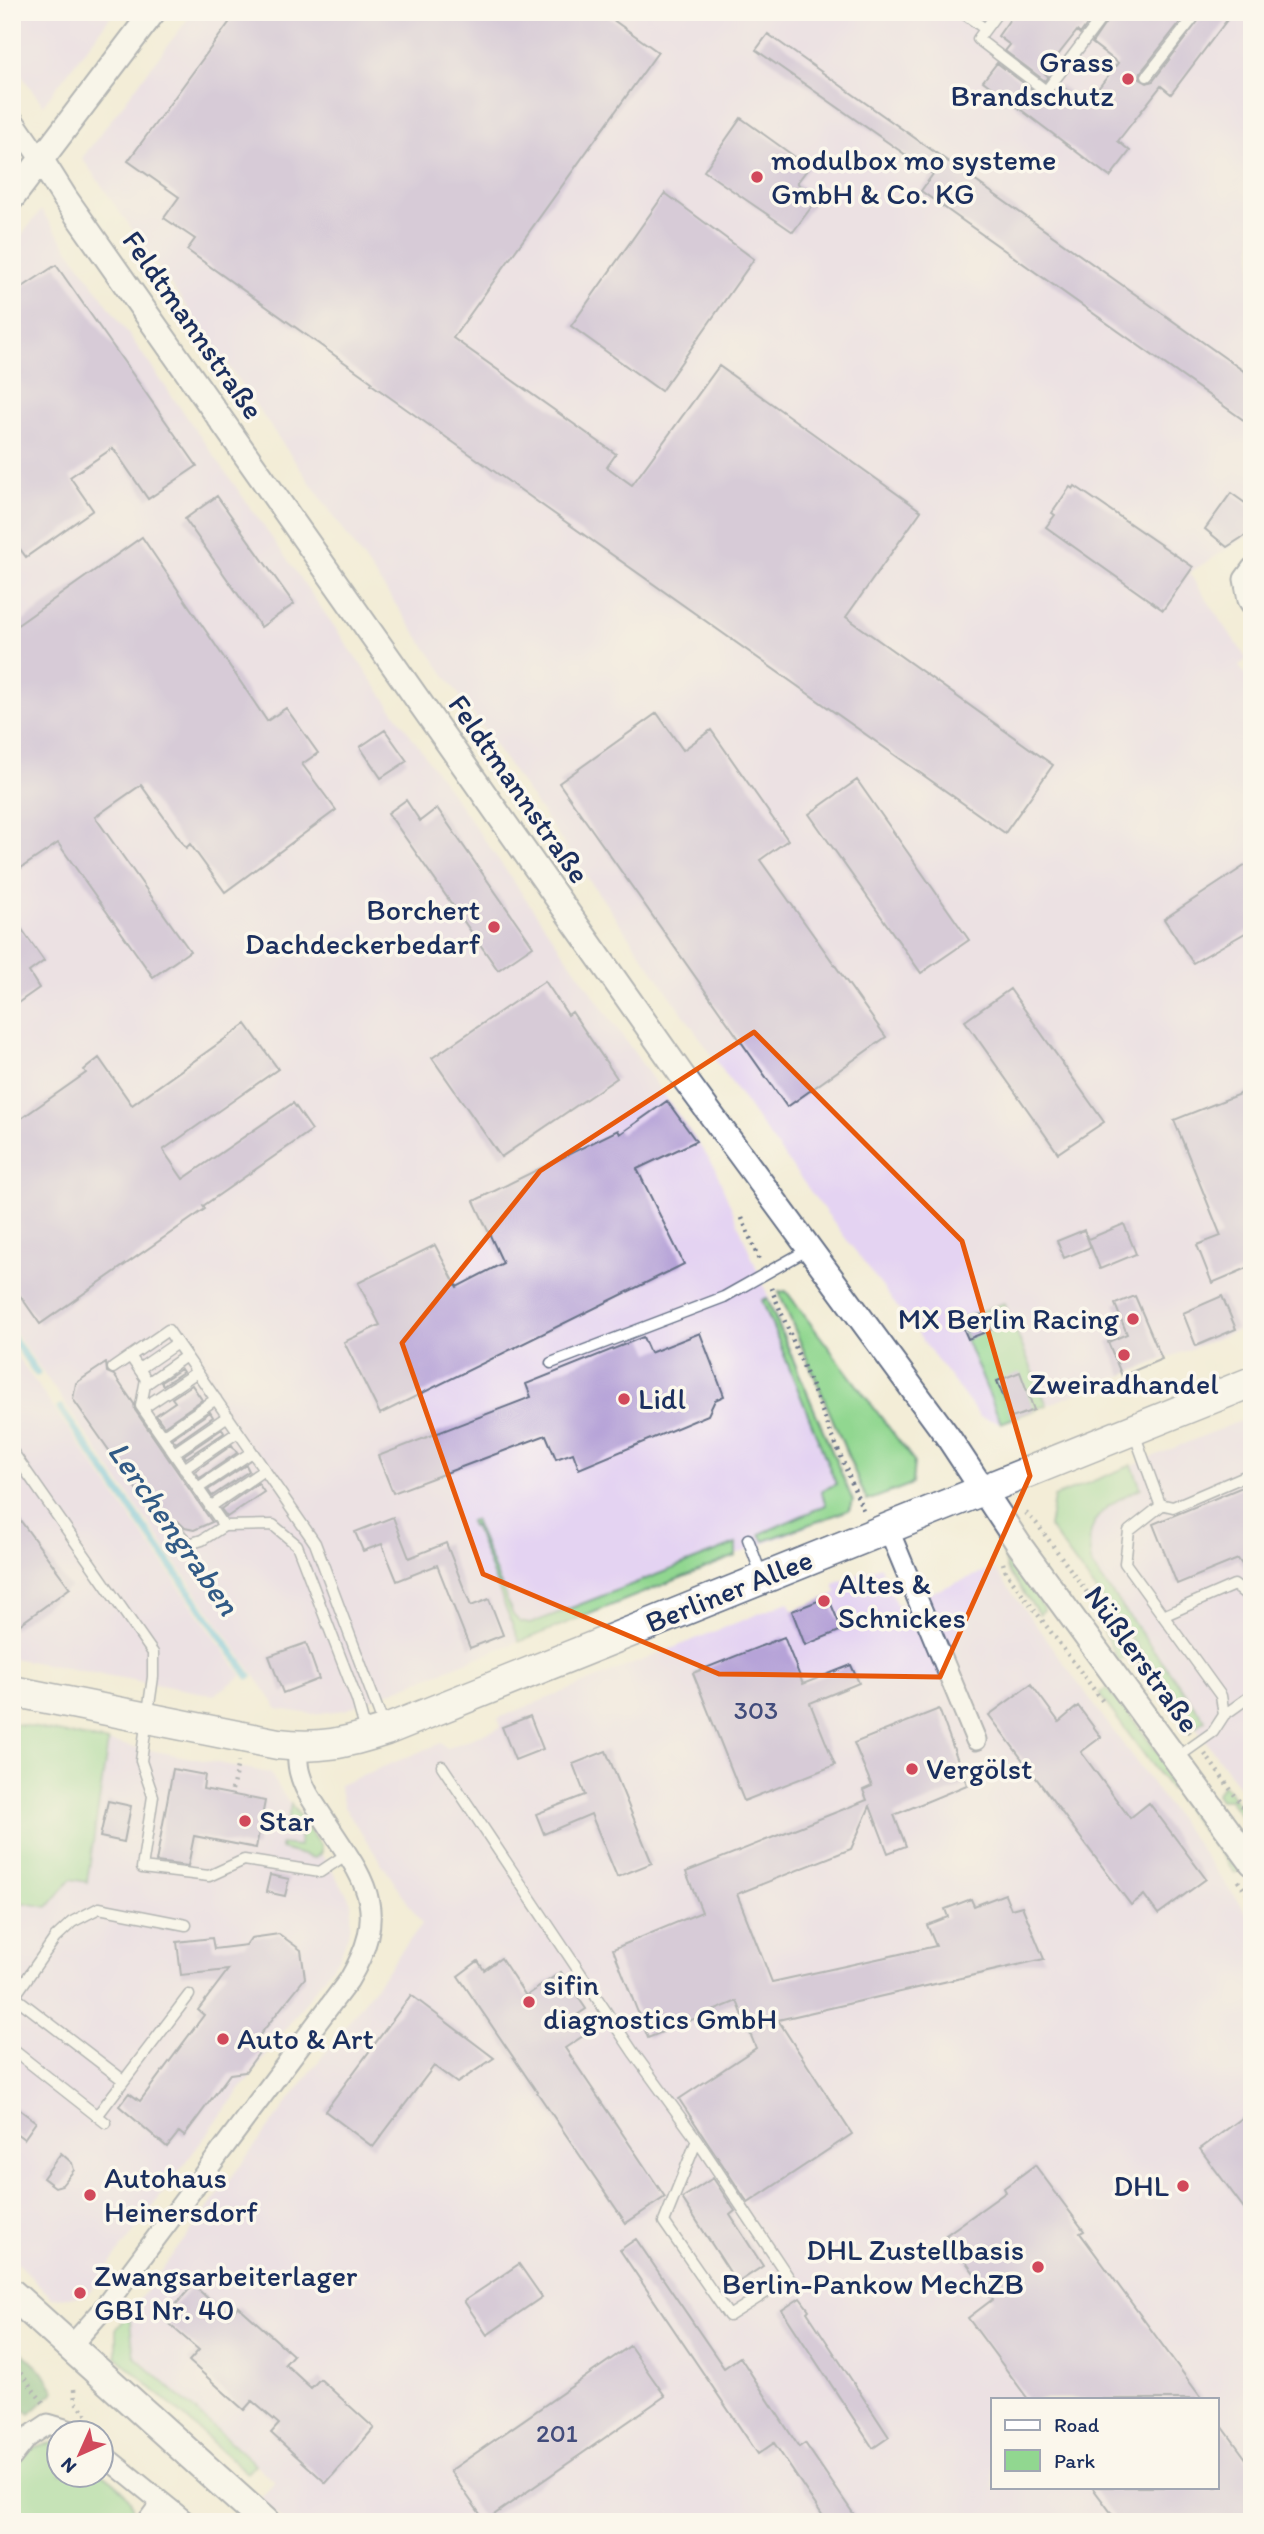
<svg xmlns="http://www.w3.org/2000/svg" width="1264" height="2534" font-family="Itim,sans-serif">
<rect width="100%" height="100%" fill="#fbf7ec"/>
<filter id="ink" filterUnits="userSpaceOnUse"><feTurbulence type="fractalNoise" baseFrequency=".0143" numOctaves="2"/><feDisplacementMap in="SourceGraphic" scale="14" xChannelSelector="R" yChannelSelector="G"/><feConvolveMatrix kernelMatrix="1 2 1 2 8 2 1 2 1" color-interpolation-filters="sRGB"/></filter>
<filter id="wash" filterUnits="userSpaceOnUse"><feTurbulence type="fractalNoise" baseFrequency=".00686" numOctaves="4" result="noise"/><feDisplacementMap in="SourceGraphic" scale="28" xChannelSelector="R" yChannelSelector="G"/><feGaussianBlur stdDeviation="1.57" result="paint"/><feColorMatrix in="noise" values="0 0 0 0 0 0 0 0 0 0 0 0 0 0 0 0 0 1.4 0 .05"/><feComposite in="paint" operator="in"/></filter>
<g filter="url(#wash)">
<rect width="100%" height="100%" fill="#f3edd7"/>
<!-- built -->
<path fill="#e4d3f2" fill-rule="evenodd" d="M 12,12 L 114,12 L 43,105 L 12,62 Z
M 193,12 L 1252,12 L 1252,533 L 1189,573 L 1247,659 L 1239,666 L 1252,684 L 1252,1335 L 1247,1327 L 1047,1405 L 1004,1303 L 958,1321 L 1001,1423 L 980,1417 L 771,1139 L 82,158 Z
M 41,210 L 714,1166 L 853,1501 L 849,1510 L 345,1710 L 312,1714 L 278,1709 L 12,1328 L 12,248 Z
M 12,1349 L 242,1676 L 214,1695 L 12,1658 Z
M 1252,1416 L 1252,1804 L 1049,1527 L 1054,1497 Z
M 880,1566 L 897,1606 L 994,1568 L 1252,1920 L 1252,2522 L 285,2522 L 260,2499 L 275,2482 L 134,2356 L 129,2313 L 422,1924 L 344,1807 L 339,1785 L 441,1743 L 447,1748 L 501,1727 L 498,1718 L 788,1602 L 793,1611 L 837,1593 L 834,1584 ZM 993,2399 L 1217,2399 L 1217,2487 L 993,2487 Z
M 108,1742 L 270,1773 L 348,1896 L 352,1906 L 350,1928 L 340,1956 L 86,2296 L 52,2298 L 12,2258 L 12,2200 L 16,2195 L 12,2190 L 12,1901 L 48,1907 L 71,1879 L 87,1881 Z"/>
<!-- green -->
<path fill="#91d790" stroke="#568377" stroke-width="2" d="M 786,1291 L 914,1461 L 912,1484 L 867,1501 L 779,1292 Z
M 767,1298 L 853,1501 L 849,1510 L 764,1541 L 760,1534 L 826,1505 L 821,1491 L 836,1484 L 762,1300 Z
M 1004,1303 L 1047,1405 L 1001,1423 L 958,1320 Z
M 1132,1465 L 1141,1488 C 1104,1505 1081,1520 1092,1566 L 1205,1720 L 1196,1727 L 1049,1527 L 1054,1497 Z
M 474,1520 L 513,1615 L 520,1622 L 530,1624 L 736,1544 L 736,1556 L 519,1642 L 474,1526 L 472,1527 L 470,1521 Z
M 1005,1551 L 1030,1585 L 1044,1610 L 1039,1614 L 1008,1571 L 1003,1553 Z
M 1102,1617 L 1129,1653 L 1118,1661 L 1098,1620 Z
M 1106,1689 L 1122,1705 L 1180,1782 L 1170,1789 L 1099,1694 Z
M 12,1723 L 108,1742 L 87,1882 L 71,1879 L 48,1907 L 12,1901 Z
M 1223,1784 L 1252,1823 L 1252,1830 L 1229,1800 L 1220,1800 L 1216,1794 Z
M 1188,1792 L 1205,1815 L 1202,1823 L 1232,1864 L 1240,1864 L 1243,1868 L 1235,1873 L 1178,1800 Z
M 291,1804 L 321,1847 L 321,1853 L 314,1858 L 281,1849 L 281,1844 L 299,1846 L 301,1831 L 286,1827 Z
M 129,2313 L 134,2356 L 255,2464 L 247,2473 L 116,2356 L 116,2330 Z
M 54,2443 L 59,2444 L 60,2474 L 102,2474 L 102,2473 C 118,2485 140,2499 130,2522 L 12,2522 C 12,2485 6,2447 54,2443 Z"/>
<!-- forest -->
<path fill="#74b87a" stroke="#48746c" stroke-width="2" d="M 12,2343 L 43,2372 L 55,2391 L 30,2414 L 12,2401 Z"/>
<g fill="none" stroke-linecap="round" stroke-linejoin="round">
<!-- stream -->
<path stroke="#66c2e4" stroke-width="7" d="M 12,1337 L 37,1373
M 60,1408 L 249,1676"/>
</g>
<g id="blocks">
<!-- building -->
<path fill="#b6a3d8" d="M 237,12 L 602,12 L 658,52 L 453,338 L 616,454 L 607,467 L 632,485 L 719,366 L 921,511 L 846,617 L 1053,765 L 1005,833 L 371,384 L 372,382 L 187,250 L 195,239 L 164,218 L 179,197 L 128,161 Z
M 1015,12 L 1096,12 L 1080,34 L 1077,31 L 1044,73 L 1048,76 L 1045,81 L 1005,51 L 1010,45 L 998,36 Z
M 1113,12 L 1188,12 L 1141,72 L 1140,79 L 1147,83 L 1153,81 L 1205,12 L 1233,12 L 1171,94 L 1161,86 L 1118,141 L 1130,151 L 1110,177 L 983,81 L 997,63 L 1042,97 L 1049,98 L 1060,85 L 1086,104 L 1118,63 L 1092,43 Z
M 768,34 L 1252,377 L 1252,426 L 921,191 L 933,174 L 756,50 Z
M 741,118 L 809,167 L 797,183 L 818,198 L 793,232 L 704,171 Z
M 665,193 L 754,259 L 661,391 L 571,326 Z
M 56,265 L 197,466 L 148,499 L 113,448 L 70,477 L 93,510 L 26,557 L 12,538 L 12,294 Z
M 1075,486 L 1193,567 L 1163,610 L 1046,527 L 1055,515 L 1052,513 L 1070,487 L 1073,489 Z
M 1231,493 L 1252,508 L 1252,531 L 1227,547 L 1205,529 Z
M 217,496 L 294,604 L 261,627 L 185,519 Z
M 142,537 L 267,721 L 286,708 L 318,753 L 302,764 L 336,810 L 225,892 L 190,844 L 186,848 L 141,785 L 95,817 L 190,951 L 153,977 L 58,843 L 12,874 L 12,629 Z
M 657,713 L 683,750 L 711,730 L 788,840 L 760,860 L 886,1037 L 787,1107 L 559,783 Z
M 385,730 L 407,761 L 381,778 L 360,747 Z
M 857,780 L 969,940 L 921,973 L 809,814 Z
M 406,800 L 420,821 L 437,808 L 533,946 L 498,970 L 388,813 Z
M 1252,861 L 1252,929 L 1193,963 L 1164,919 Z
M 12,915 L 44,961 L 29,972 L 39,988 L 12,1007 Z
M 545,981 L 568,1015 L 572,1012 L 617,1078 L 501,1157 L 432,1058 Z
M 1010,989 L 1104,1122 L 1058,1153 L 965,1021 Z
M 246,1024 L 278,1069 L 163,1150 L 183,1179 L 293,1103 L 312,1130 L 203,1206 L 205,1209 L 40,1324 L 12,1284 L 12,1125 L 86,1073 L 84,1070 L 99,1058 L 132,1105 Z
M 1252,1089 L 1252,1266 L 1212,1283 L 1197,1245 L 1221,1236 L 1174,1120 Z
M 667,1101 L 696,1141 L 637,1169 L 684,1264 L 380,1414 L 344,1342 L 380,1325 L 358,1283 L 435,1245 L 457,1287 L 503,1263 L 474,1201 L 618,1130 L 620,1134 Z
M 1124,1224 L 1136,1254 L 1100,1269 L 1088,1239 Z
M 1084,1230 L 1091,1247 L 1064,1258 L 1057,1241 Z
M 1135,1296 L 1162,1359 L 1122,1376 L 1108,1342 L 1127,1334 L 1115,1304 Z
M 1222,1296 L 1236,1329 L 1196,1346 L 1183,1313 Z
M 984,1314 L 991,1330 L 968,1339 L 961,1323 Z
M 700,1333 L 724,1396 L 715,1400 L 708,1415 L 579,1469 L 573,1453 L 556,1459 L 546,1435 L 393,1493 L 378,1456 L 531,1397 L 526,1384 L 643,1337 L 650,1353 Z
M 106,1363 L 107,1372 L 114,1375 L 134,1404 L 135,1410 L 212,1522 L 194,1530 L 185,1528 L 178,1521 L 173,1521 L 165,1530 L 73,1399 L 76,1383 Z
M 181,1369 L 183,1372 L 163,1385 L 161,1382 Z
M 1020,1372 L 1034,1410 L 1012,1418 L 997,1381 Z
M 192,1385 L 202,1400 L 164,1426 L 156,1415 L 175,1402 L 172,1398 Z
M 210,1412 L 213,1417 L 176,1443 L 172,1438 Z
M 222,1429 L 224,1433 L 186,1458 L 184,1455 Z
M 232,1445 L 237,1453 L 200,1478 L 195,1471 Z
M 246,1465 L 249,1471 L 212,1496 L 208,1490 Z
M 258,1483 L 264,1492 L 227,1517 L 221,1509 Z
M 1252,1483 L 1252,1578 L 1238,1559 L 1177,1584 L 1153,1524 Z
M 12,1509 L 70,1588 L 12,1630 Z
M 393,1517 L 409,1558 L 446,1543 L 471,1606 L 489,1599 L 503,1635 L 470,1648 L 437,1565 L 397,1581 L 382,1544 L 363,1551 L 355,1532 Z
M 828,1597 L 842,1630 L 805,1645 L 792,1611 Z
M 784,1637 L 803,1684 L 851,1665 L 859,1683 L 810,1703 L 835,1765 L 744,1801 L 693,1673 Z
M 306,1643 L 319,1679 L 283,1693 L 269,1656 Z
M 1031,1684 L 1059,1722 L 1078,1706 L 1101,1737 L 1081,1752 L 1130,1818 L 1149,1803 L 1206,1879 L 1158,1914 L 1144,1895 L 1131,1905 L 989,1715 Z
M 939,1709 L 967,1785 L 894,1815 L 906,1846 L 888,1853 L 870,1806 L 851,1849 L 737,1894 L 772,1982 L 936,1946 L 927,1925 L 948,1917 L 945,1909 L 971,1899 L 974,1906 L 1005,1894 L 1011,1909 L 1022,1906 L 1044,1959 L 778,2020 L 852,2134 L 748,2203 L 679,2099 L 756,2048 L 737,2001 L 648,2038 L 613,1949 L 702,1912 L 686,1872 L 867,1800 L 863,1790 L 872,1786 L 854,1743 Z
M 530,1716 L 543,1749 L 515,1760 L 502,1727 Z
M 606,1751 L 652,1863 L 617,1877 L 591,1814 L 544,1834 L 536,1814 L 585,1795 L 573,1764 Z
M 173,1769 L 205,1775 L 203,1789 L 265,1801 L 256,1848 L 194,1836 L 188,1866 L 156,1862 Z
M 108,1801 L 131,1806 L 124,1842 L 100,1837 Z
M 270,1875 L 289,1879 L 285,1896 L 266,1892 Z
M 279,1934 L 301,1950 L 305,1978 L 259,2036 L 261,2050 L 245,2072 L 230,2074 L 184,2136 L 179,2132 L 167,2147 L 119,2106 L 129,2093 L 140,2101 L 204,2015 L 198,2010 L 228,1970 L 181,1975 L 177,1942 L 212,1938 L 214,1949 L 246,1945 L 251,1938 Z
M 501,1958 L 526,1996 L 561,1972 L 586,2009 L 577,2015 L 589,2032 L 565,2048 L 665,2197 L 626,2223 L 458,1976 L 478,1961 L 484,1970 Z
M 411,1995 L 494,2058 L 457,2083 L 434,2066 L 373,2147 L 325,2111 Z
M 12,2104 L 36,2122 L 24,2139 L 12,2130 Z
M 1252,2111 L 1252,2219 L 1200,2149 Z
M 61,2153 L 72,2163 L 74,2170 L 62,2185 L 55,2187 L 43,2178 Z
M 1035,2165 L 1084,2231 L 1080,2233 L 1202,2399 L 1028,2399 L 968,2318 L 993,2299 L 946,2235 L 1006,2192 L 1004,2188 Z
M 713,2178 L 735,2211 L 730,2215 L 763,2266 L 737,2283 L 682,2198 Z
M 636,2239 L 724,2368 L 740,2357 L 799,2447 L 805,2443 L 859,2522 L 827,2522 L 774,2443 L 758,2454 L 620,2250 Z
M 519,2264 L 542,2297 L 487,2335 L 464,2301 Z
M 193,2285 L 229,2317 L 238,2306 L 293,2355 L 285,2364 L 311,2388 L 320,2379 L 374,2428 L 326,2483 L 271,2433 L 279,2424 L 252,2401 L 244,2410 L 189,2361 L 199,2350 L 163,2319 Z
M 800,2298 L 809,2310 L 807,2312 L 889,2437 L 873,2448 L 782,2310 Z
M 630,2346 L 665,2396 L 485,2521 L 450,2471 Z
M 1217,2419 L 1252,2467 L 1252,2522 L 1118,2522 L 1092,2487 L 1217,2487 Z"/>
</g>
</g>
<g filter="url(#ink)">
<use href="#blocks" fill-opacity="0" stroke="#677288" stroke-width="2"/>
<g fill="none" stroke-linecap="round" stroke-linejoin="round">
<defs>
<path id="service" d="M 962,12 L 985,29
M 998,12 L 978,39 L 1046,91 L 1106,12
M 1147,76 L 1198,12
M 1252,1293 L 1252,1298
M 130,1356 L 146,1379 L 141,1406 L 224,1526
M 551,1363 L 724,1297 L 809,1249
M 113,1368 L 168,1330 L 315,1543 L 384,1726
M 139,1369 L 177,1343
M 146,1384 L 186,1356
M 143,1408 L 197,1372
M 1134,1433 L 1160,1504 L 1173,1507 L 1252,1473
M 162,1436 L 216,1399
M 12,1451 L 153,1653 L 153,1677 L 141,1761 L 153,1796 L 142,1868 L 209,1876 L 244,1860 L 320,1872 L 347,1854
M 174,1453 L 228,1416
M 184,1469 L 238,1432
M 198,1488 L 252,1452
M 1162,1505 L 1129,1531 L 1125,1563 L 1221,1696 L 1224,1715 L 1213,1732 L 1175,1759
M 210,1507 L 264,1470
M 174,1528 L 189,1544 L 202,1540 L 224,1526 L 273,1525 L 297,1545 L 357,1700 L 366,1732
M 748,1539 L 761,1574
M 1163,1616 L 1234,1585 L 1252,1599
M 1224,1715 L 1252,1695
M 442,1766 L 633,2052 L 697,2140 L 789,2278 L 729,2316 L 664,2222 L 697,2140
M 15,1997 L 123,2080
M 12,2000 L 55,1938 L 72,1922 L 99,1908 L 186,1925
M 12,2049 L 106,2123
M 97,2116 L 189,1995"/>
<path id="minor" d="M 12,118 L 41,160
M 1252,568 L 1244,579 L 1248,600 L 1252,606
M 888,1528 L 976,1740
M 69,2348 L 100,2313 L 349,1980 C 392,1907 363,1879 323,1817 C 314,1803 304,1790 300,1774 C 297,1765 298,1755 297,1746
M 102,2454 L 186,2522
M 12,2457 L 27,2438 L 48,2424 L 75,2432
M 147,2522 L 161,2503"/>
<path id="tertiary" d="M 41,160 L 65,198 L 681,1074 L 948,1437 L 1020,1546 L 1252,1863
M 12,198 L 153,12"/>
<path id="secondary" d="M 12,2294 L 265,2522"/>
<path id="primary" d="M 12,1691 L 278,1744 C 320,1749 346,1743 386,1730 L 1252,1382"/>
</defs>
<!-- service casing -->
<use href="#service" stroke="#677288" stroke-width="13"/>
<!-- minor casing -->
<use href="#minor" stroke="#677288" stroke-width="23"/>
<!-- tertiary casing -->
<use href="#tertiary" stroke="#677288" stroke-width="28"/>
<!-- secondary casing -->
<use href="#secondary" stroke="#677288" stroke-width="32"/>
<!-- primary casing -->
<use href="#primary" stroke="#677288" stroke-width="33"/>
<!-- path -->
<path stroke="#677288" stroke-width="4.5" stroke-dasharray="2 5" stroke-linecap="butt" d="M 742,1218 L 759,1260
M 771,1288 L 863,1510
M 1026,1513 L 1037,1524 L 1190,1733
M 1003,1563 L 1006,1572 L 1104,1703
M 1205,1754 L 1252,1819
M 232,1790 L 238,1762
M 1238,1881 L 1252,1900
M 12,2362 L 45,2405
M 74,2389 L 75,2401 L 87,2415"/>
<!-- service -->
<use href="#service" stroke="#fff" stroke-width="10"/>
<!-- minor -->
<use href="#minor" stroke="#fff" stroke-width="19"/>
<!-- tertiary -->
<use href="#tertiary" stroke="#fff" stroke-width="24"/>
<!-- secondary -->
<use href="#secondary" stroke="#fff" stroke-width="28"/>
<!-- primary -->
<use href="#primary" stroke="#fff" stroke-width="30"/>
</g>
</g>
<!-- marked area -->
<path d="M0 0H1264V2534H0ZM 754,1032 L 962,1241 L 1030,1476 L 940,1677 L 719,1674 L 483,1574 L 402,1343 L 540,1171 Z" fill="#f3edd7" fill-opacity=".55" fill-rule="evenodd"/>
<path fill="none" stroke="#e8590c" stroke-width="5" stroke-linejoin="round" d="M 754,1032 L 962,1241 L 1030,1476 L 940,1677 L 719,1674 L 483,1574 L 402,1343 L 540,1171 Z"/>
<!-- markers -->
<g fill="#d1495b" stroke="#fbf7ec" stroke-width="2.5">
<circle cx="1128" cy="79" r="7"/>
<circle cx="757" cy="177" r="7"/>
<circle cx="494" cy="927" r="7"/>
<circle cx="1133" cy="1319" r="7"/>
<circle cx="1124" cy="1355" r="7"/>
<circle cx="624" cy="1399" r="7"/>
<circle cx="824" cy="1601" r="7"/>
<circle cx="912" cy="1769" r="7"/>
<circle cx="245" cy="1821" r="7"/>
<circle cx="529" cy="2002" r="7"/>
<circle cx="223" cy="2039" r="7"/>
<circle cx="1183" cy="2186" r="7"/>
<circle cx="90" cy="2195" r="7"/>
<circle cx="1038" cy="2267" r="7"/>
<circle cx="80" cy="2293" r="7"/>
</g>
<g text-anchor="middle" stroke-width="7" stroke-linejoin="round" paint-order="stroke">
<!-- number labels -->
<g font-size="26" fill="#424c7c">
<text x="756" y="1719">303</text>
<text x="557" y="2442">201</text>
</g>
<!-- poi labels -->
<g font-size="30" fill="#1b2f5e" stroke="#fbf7ec" text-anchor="start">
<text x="1114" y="72" text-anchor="end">Grass<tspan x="1114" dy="34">Brandschutz</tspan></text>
<text x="771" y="170">modulbox mo systeme<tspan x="771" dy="34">GmbH &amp; Co. KG</tspan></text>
<text x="480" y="920" text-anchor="end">Borchert<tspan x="480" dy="34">Dachdeckerbedarf</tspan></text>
<text x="1119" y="1329" text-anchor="end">MX Berlin Racing</text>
<text x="1124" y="1394" text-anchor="middle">Zweiradhandel</text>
<text x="638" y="1409">Lidl</text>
<text x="838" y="1594">Altes &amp;<tspan x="838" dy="34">Schnickes</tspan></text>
<text x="926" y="1779">Vergölst</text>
<text x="259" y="1831">Star</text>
<text x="543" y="1995">sifin<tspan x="543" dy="34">diagnostics GmbH</tspan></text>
<text x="237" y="2049">Auto &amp; Art</text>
<text x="104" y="2188">Autohaus<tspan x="104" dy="34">Heinersdorf</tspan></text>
<text x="1169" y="2196" text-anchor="end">DHL</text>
<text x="1024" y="2260" text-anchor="end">DHL Zustellbasis<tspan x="1024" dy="34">Berlin-Pankow MechZB</tspan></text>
<text x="94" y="2286">Zwangsarbeiterlager<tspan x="94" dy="34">GBI Nr. 40</tspan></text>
</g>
<!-- street labels -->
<g font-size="30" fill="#1b2f5e" stroke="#fbf7ec">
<text transform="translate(193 325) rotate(55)" y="10">Feldtmannstraße</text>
<text transform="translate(519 789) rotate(55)" y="10">Feldtmannstraße</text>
<text transform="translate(729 1591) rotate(-22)" y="10">Berliner Allee</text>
<text transform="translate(1142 1659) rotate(54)" y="10">Nüßlerstraße</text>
</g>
<!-- water labels -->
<g font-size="32" font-style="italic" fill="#325b86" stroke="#fbf7ec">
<text transform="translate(174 1528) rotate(55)" y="11">Lerchengraben</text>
</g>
</g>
<!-- margin -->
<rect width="1264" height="2534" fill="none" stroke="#fbf7ec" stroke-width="42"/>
<!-- legend -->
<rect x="991" y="2398" width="228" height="91" fill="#fbf7ec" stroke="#a1a7b3" stroke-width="2"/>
<rect x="1005" y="2420" width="35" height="10" fill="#ffffff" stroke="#a1a7b3" stroke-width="2"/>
<text x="1054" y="2432" font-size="21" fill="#1b2f5e">Road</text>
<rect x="1005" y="2450" width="35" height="21" fill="#91d790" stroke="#a1a7b3" stroke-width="2"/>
<text x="1054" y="2468" font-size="21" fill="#1b2f5e">Park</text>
<!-- north arrow -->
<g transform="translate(80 2454) rotate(225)"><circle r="33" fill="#fbf7ec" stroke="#a1a7b3" stroke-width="2"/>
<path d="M0-5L12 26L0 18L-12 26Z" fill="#d1495b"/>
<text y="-10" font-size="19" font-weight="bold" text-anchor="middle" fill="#1b2f5e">N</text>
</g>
</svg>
